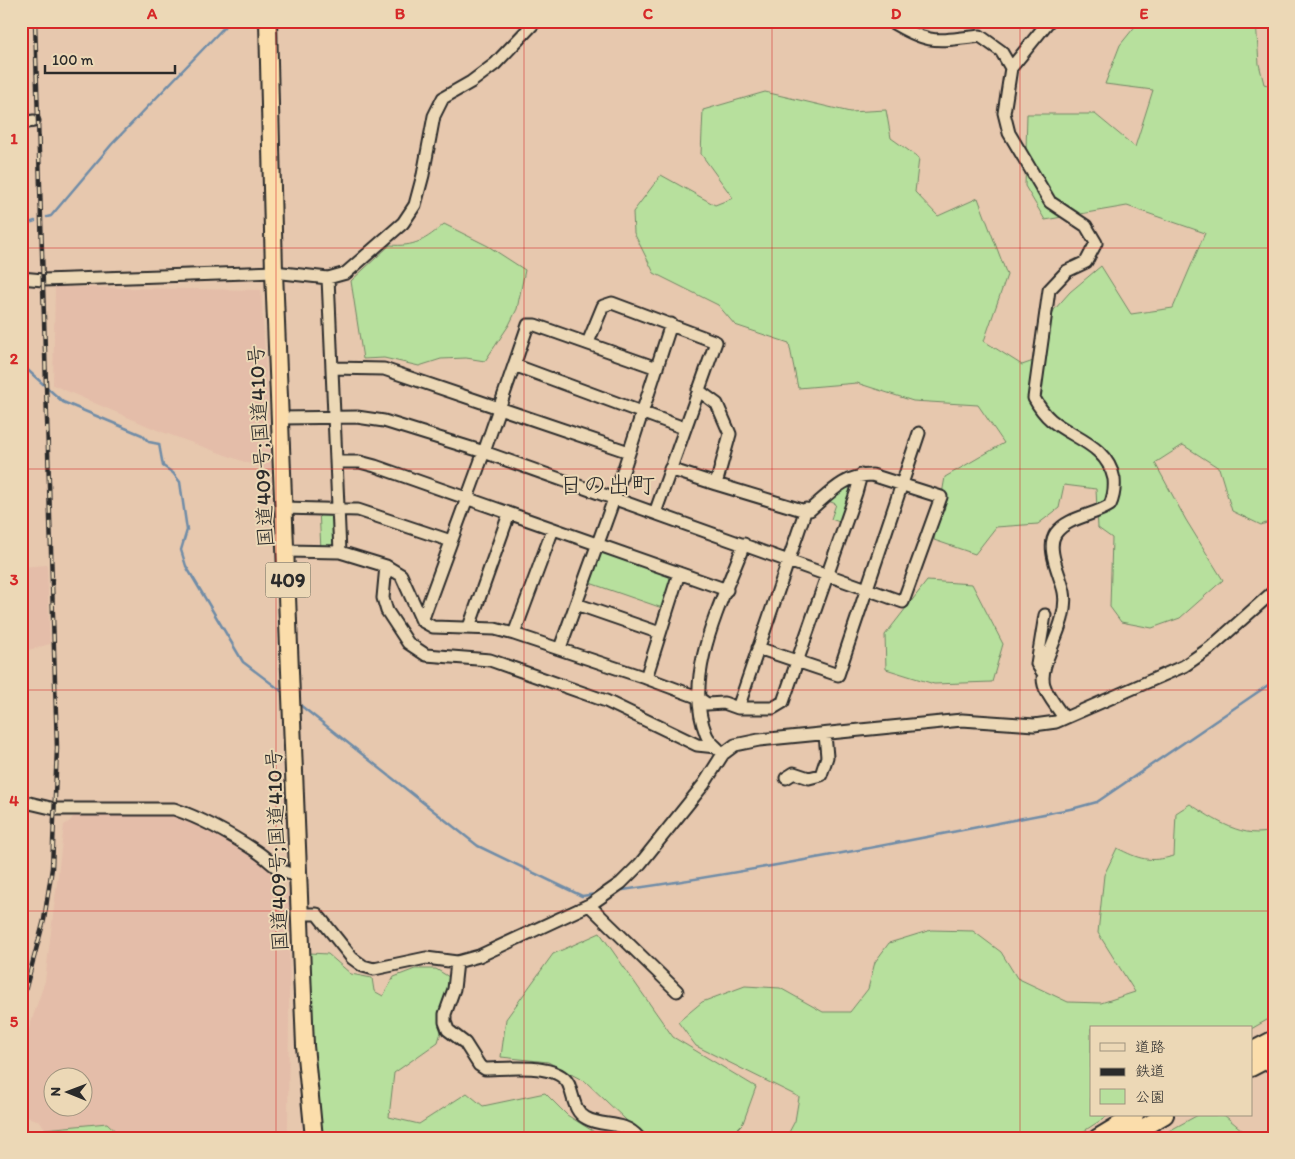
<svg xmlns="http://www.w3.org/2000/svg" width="1295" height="1159" font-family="Itim,'Klee One',sans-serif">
<rect width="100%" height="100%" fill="#e7c8ae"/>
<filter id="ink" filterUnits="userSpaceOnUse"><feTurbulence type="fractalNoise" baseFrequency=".02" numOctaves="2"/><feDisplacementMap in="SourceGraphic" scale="10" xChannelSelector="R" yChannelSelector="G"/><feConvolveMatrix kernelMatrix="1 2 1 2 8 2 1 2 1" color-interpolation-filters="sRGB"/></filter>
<g filter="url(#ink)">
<!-- built -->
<path fill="#e4bda9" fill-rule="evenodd" d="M 55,287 L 261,290 L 272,472 L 157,430 L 53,385 Z
M 47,565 L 50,644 L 21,652 L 21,567 Z
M 76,813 L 179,816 L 259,859 L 290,894 L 288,1133 L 272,1136 L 272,1138 L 123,1138 L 107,1123 L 45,1129 L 40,1121 L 21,1115 L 21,1052 L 45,981 L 64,825 L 70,821 ZM 52,1076 L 82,1076 L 82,1106 L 52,1106 Z"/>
<!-- green -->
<path fill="#b7e09d" stroke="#718664" d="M 1135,21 L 1256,21 L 1259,64 L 1264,84 L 1274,87 L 1274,520 L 1261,525 L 1232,511 L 1219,468 L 1183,445 L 1155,463 L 1186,520 L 1223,580 L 1180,618 L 1152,628 L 1121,622 L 1110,607 L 1112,538 L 1098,528 L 1096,489 L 1064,485 L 1059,508 L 1038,524 L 996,527 L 975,554 L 934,540 L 945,477 L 1004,443 L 978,405 L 913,401 L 857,383 L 798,388 L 789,343 L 735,325 L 718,305 L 654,273 L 634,233 L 633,212 L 661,175 L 715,205 L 733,198 L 701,154 L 703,110 L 765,92 L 850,112 L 886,110 L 891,138 L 919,158 L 915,192 L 938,216 L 978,198 L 1007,275 L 984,341 L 1022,365 L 1039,359 L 1054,310 L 1070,292 L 1101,266 L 1131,314 L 1173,308 L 1205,233 L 1127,206 L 1045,220 L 1025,186 L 1027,114 L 1095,114 L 1135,147 L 1153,90 L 1105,84 L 1120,45 L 1137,24 Z
M 444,224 L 488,246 L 525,270 L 517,309 L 509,325 L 485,361 L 466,358 L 441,359 L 419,366 L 384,358 L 363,359 L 351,281 L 390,245 C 414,247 426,240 444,224 Z
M 861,475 L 845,524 L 831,519 L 836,504 L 823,499 Z
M 319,508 L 338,508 L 340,552 L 321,551 Z
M 597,544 L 679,573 L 668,610 L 584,581 Z
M 927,581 L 972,584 L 1003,644 L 992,682 L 934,684 L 886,669 L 885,635 Z
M 1190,804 C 1213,819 1245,841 1274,830 L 1274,1016 L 1251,1029 L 1091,1028 L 1091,1115 L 1109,1115 L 1073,1138 L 786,1138 L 795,1121 L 799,1097 L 696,1046 L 678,1022 L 702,1002 L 745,986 L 780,988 L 823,1012 L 850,1012 L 868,989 L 875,962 L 889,943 L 931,930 L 973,931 L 1001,952 L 1017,978 L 1068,1002 L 1101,1003 L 1135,992 L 1098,933 L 1104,875 L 1117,848 C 1139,859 1149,863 1174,856 L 1176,813 Z
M 600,933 L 673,1037 L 756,1087 L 743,1123 L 728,1138 L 645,1138 L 586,1082 L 548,1062 L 501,1057 L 506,1019 L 553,954 Z
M 310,953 L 328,954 L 351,974 L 372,978 L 374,991 L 383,996 L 394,977 L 415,969 L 436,969 L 449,977 L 448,992 L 452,996 L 438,1042 L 394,1073 L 389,1117 L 419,1124 L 467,1093 L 483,1106 L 545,1093 L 567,1115 L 604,1138 L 321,1138 L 308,960 Z
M 1198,1115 L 1224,1115 L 1242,1130 L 1238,1138 L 1156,1138 Z
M 107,1123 L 123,1138 L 30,1138 L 45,1129 Z"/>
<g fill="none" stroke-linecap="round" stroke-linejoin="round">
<!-- stream -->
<path stroke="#6f8ca7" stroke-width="2.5" d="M 47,217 L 51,216 L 112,144 L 230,21
M 21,231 L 29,223 L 35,221
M 21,364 L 63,402 L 142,435 L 149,442 L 159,444 L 163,466 L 173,473 L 180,482 L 187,530 L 181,550 L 186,566 L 243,662 L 284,693
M 300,705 L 478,846 L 582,896 L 596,894
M 623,890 C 775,868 925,837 1075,808 L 1097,802 L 1274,681"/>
<defs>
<path id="minor" d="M 890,21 C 930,45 935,41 980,36 L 1001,51 L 1011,68
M 1049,21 L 1011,68 L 1004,113 L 1009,133 L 1050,202 L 1086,226 L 1096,243 L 1086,262 L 1067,271 L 1049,290 L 1034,398 C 1039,407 1044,414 1051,420 C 1074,439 1107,445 1114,479 C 1115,489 1114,496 1110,505 C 1093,516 1068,517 1056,533 C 1045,548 1061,576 1064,592 C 1070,625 1037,662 1044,685 C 1047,696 1058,708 1064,718
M 21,123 L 34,121
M 21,278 L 43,280 L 274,272 L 328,278 L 346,273 L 403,223 L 415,205 L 423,175 L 434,116 L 443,98 L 471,82 L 495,64 L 536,21
M 328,278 L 340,552
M 586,343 L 657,368
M 514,365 L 684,428
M 332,368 L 384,369 L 629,452
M 280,418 L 357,417 L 384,421 L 484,452 L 903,602 L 941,497 L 872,475 C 844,475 830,493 810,510 L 802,510 L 716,484 L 730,434 L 717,404 L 698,390
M 336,462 L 360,462 L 375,466 L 727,590
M 670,469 L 716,484
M 284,508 L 358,510 L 451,541
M 286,551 L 340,552 L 386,566 L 401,575 L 422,621 L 433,627 L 495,629 L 514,634 L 646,678 L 697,697 L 707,704 L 724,703 L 738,708 L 773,708 L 783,702 L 856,493 L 861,475
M 386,566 L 383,598 L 387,611 L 408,643 L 426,655 L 490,660 L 606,701 L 697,745 L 716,747
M 576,604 L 660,633
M 422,621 L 484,452 L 528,325 L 535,325 L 586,343 L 589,340 L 603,306 L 612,303 L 716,342 L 655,513
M 469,627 L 509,514
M 514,634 L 553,529
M 560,648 L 614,499 L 671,324
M 758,648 L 838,675 L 919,433
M 1043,673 L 1037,664 L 1045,615
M 646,678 L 679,573
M 738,708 L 806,509
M 718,749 C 714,745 708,740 706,734 C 682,675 723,600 744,544
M 786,778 L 794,773 L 809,778 L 821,775 L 827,757 L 825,734
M 21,801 L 55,809 L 174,809 C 203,819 230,834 256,851 C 274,863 276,872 299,876
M 589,905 L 677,991
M 300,914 L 317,914 L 352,958 L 363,966 L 374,969 L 426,958 L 457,962 L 479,956 L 591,904 L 621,883 L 640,864 L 704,784 L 723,754 L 735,745 L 759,740 L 962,720 L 1034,725 L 1056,722 L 1184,666 L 1210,648 L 1274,591
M 457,962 L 454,989 L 445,1014 L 445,1022 L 448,1030 L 465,1043 L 479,1065 L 485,1069 C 507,1069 563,1061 570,1088 C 574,1100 575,1112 586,1118 C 603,1128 623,1119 639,1138"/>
<path id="highway" d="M 268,21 L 274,272 L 305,1046 L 314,1138
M 1251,1051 L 1274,1039
M 1251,1068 L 1274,1056
M 1097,1138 L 1135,1115
M 1125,1138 L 1165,1115"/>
</defs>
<!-- minor casing -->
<use href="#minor" stroke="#2b2b2b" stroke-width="15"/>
<!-- highway casing -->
<use href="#highway" stroke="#2b2b2b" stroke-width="20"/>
<!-- minor -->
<use href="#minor" stroke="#ecd8b6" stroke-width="11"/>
<!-- highway -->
<use href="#highway" stroke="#fbddab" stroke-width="16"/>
<defs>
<path id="rail" d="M 21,1006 L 44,920 L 52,868 L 57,748 L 35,21"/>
</defs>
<!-- rail casing -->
<use href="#rail" stroke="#2b2b2b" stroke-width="4.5"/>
<!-- rail -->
<use href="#rail" stroke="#ecd8b6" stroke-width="2.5" stroke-dasharray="8" stroke-linecap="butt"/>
</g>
</g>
<!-- grid -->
<path fill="none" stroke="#d62828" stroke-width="1" stroke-opacity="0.55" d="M 276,21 L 276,1138M 524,21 L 524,1138M 772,21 L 772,1138M 1020,21 L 1020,1138M 21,248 L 1274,248M 21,469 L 1274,469M 21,690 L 1274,690M 21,911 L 1274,911"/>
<g text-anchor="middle" stroke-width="4" stroke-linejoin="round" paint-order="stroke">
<!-- shield labels -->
<rect fill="#ecd8b6" stroke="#655f55" stroke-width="1" x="265.5" y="562.5" width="45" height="35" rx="4"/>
<g font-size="20" font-weight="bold" fill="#2b2b2b">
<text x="288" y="587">409</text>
</g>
<!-- street labels -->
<g font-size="21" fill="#2b2b2b" stroke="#ecd8b6">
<text transform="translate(261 446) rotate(-93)" y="7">国道409号;国道410号</text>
<text transform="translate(277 850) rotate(-92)" y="7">国道409号;国道410号</text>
</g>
<!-- quarter labels -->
<g font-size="24" fill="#2b2b2b" stroke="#ecd8b6">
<text x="607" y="493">日の出町</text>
</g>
</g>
<!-- margin -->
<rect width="1295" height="1159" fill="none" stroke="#ecd8b6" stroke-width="55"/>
<!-- legend -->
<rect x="1090" y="1026" width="162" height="90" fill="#ecd8b6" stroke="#9f937e"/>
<rect x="1100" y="1043" width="25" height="8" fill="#ecd8b6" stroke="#9f937e"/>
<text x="1135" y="1052" font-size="15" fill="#2b2b2b">道路</text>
<rect x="1100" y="1068" width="25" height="8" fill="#2b2b2b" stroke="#9f937e"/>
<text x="1135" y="1076" font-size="15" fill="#2b2b2b">鉄道</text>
<rect x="1100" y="1089" width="25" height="15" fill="#b7e09d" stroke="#9f937e"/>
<text x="1135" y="1102" font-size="15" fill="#2b2b2b">公園</text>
<!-- north arrow -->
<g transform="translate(68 1092) rotate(271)"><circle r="24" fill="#ecd8b6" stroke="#9f937e"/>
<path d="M0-4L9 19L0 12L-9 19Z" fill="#2b2b2b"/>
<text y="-8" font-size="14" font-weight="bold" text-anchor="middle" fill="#2b2b2b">N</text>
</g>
<!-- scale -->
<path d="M45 65v8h130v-8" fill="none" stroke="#2b2b2b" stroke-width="2.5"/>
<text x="52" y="65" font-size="15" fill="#2b2b2b" stroke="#ecd8b6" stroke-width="4" paint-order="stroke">100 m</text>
<rect x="28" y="28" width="1240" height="1104" fill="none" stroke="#d62828" stroke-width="2"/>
<g font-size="16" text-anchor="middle" font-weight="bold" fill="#d62828">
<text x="152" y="19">A</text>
<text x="400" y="19">B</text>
<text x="648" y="19">C</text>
<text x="896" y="19">D</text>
<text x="1144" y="19">E</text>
<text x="14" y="144">1</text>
<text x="14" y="364">2</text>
<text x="14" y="585">3</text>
<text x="14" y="806">4</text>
<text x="14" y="1027">5</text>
</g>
</svg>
